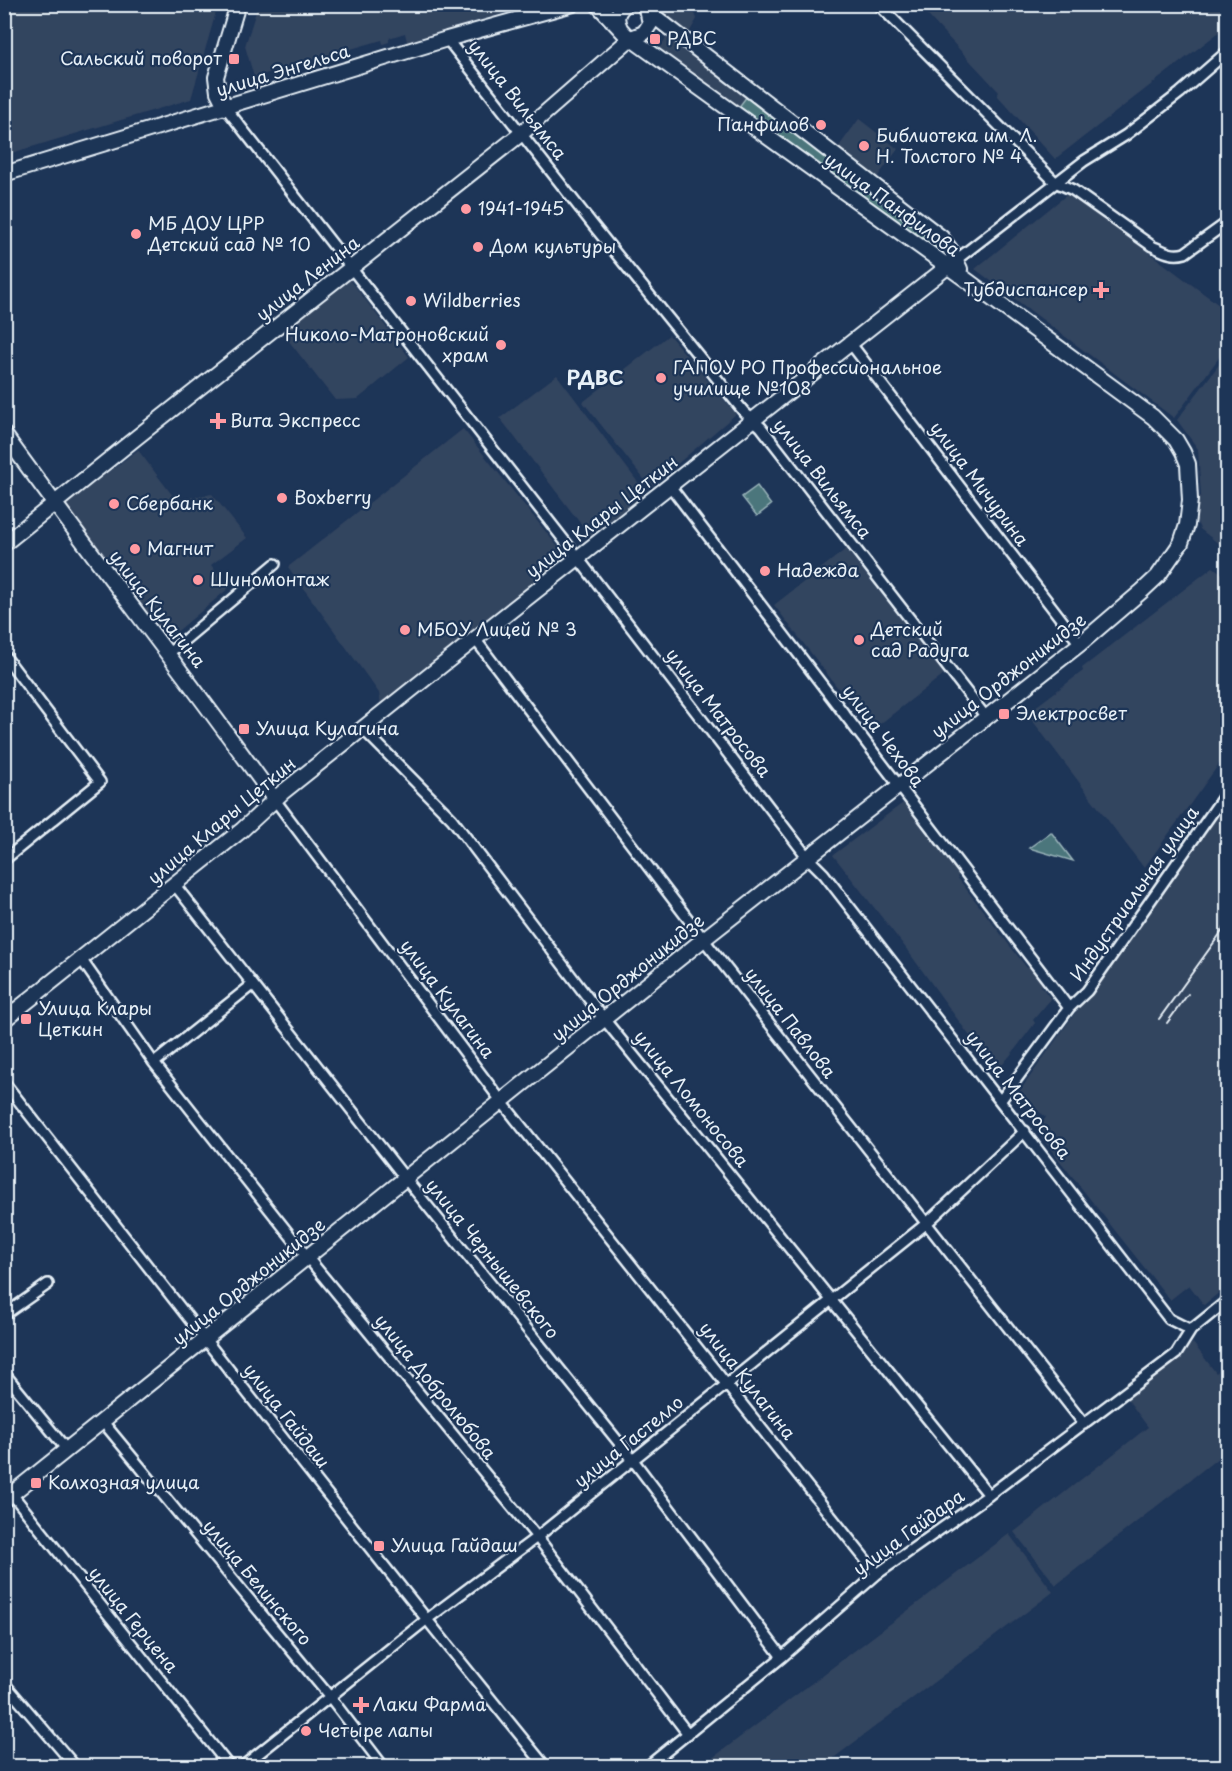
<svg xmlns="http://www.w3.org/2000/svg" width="1232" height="1771" font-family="'Playpen Sans',sans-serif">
<rect width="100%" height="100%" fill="#1d3557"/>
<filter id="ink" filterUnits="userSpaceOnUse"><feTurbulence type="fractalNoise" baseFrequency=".0167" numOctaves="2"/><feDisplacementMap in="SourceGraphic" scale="12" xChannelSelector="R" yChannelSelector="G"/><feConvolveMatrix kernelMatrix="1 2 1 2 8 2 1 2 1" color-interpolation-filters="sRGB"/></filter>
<g filter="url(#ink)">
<!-- built -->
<path fill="#33445f" d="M 5,4 L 218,4 L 218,5 L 191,99 L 5,155 Z
M 258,5 L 258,4 L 530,5 L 407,42 L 405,33 L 389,38 L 389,42 L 383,44 L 382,40 L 254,77 L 245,46 Z
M 661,5 L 692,5 L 697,19 L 686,38 L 667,22 Z
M 918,5 L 1227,5 L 1227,26 L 1055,159 L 997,95 L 999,92 Z
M 666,38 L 747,96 L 738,108 L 657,52 Z
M 859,119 L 898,149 L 876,179 L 837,149 Z
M 1069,193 L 1227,311 L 1227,347 L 1174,418 L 975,269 Z
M 348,277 L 409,357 L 358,399 L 335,400 L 281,331 Z
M 669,335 L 736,414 L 648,489 L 647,483 L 583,402 Z
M 1227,354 L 1227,541 L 1224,538 L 1219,544 L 1200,529 L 1193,514 L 1194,499 L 1201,496 L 1198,449 L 1177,420 Z
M 557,375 L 646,493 L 590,536 L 500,418 Z
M 463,429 L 567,558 L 381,706 L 379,693 L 288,567 Z
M 138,450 L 176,500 L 212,494 L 247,538 L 211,565 L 229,588 L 167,640 L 62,507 Z
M 846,549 L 944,674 L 871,731 L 774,605 Z
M 1213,567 L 1227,577 L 1227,753 L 1144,868 L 1029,716 L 1036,711 L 1034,708 L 1083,671 L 1082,668 Z
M 1227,799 L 1227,1286 L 1204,1305 L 1189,1285 L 1170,1300 L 1037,1132 L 1046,1117 L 1029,1104 L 1027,1107 L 1019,1092 Z
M 903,803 L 959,875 L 957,877 L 1027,968 L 1029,966 L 1043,984 L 1041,986 L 1051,999 L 1033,1020 L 1035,1023 L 1013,1052 L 998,1070 L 977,1046 L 905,947 L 833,855 Z
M 1193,1343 L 1216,1373 L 1227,1364 L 1227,1451 L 1056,1585 L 1014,1532 L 1148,1427 L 1125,1396 Z
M 1009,1534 L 1053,1592 L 823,1766 L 702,1766 Z"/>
<!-- green -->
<path fill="#4c767b" stroke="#9ab4ba" stroke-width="1.5" d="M 747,96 L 942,242 L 933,254 L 738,108 Z
M 757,486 L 771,505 L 757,516 L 742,497 Z
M 1051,832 L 1073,861 L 1029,848 Z"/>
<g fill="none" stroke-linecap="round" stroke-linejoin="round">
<defs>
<path id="street" d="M 878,4 L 1055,182 L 1073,190 L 1152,246 C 1163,251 1172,257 1185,253 L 1228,222
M 447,39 L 593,225 L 744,412 L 761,427 L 986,717
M 226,108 L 578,558 L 808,858 L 824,874 L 1169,1319 L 1191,1330
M 956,260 L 1084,161 L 1126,135 L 1180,93 L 1228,51
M 851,344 L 1080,644
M 670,486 L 1069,1008
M 475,639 L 704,940 L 1084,1424
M 169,653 L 275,564
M 4,655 L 100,782 L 4,860
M 363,729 L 452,819 L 604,1019 L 989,1495
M 275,800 L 502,1102 L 877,1574
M 174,884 L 405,1178 L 633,1460 L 782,1657
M 81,959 L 154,1063 L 308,1258 L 537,1537 L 688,1734
M 154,1063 L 252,985
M 4,1082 C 183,1312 362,1541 545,1766
M 1001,1100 L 1069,1008 L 1087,991 L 1228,790
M 4,1315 L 48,1284
M 4,1373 L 67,1450
M 103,1422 L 330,1697 L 383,1766
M 12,1494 L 229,1766
M 4,1683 L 75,1766
M 243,1766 L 426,1620 L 537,1537 L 927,1223 L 1025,1131
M 648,1766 L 782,1657 L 877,1574 L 989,1495 L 1176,1354 L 1191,1330 L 1228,1300"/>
<path id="secondary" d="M 646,10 L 942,238 L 952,252 L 960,269
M 620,28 C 615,18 617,11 626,4
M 226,108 L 218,92 L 216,77 L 238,4
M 4,174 L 447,39 L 573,4
M 4,434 C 93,558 187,676 275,800
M 4,544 L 137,437 L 522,133 L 631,38 L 644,33 L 650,24 L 646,4
M 4,1020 L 242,830 L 283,792 L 475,639 L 956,260
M 4,1500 L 695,946 L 1080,644 L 1142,591 L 1158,576 L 1181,543 L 1187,525 L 1190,500 L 1188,464 L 1183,452 L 1176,440 L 1153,417 L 968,281 L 626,35 L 597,4"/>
</defs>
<!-- street casing -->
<use href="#street" stroke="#e8f1f8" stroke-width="14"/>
<!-- secondary casing -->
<use href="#secondary" stroke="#e8f1f8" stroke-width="18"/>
<!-- street -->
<use href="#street" stroke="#1d3557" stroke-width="9"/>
<!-- secondary -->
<use href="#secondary" stroke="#1d3557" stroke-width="14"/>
<!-- rail -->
<path stroke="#e8f1f8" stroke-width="2" d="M 1159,1019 L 1228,923
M 1167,1023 L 1188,994"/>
</g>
</g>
<!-- markers -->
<g fill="#ff9aa2" stroke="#1d3557" stroke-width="2">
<rect x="649" y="33" width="12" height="12" rx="3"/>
<rect x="228" y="53" width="12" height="12" rx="3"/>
<circle cx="821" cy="125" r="6"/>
<circle cx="864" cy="146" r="6"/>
<circle cx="466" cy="209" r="6"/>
<circle cx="136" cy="234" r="6"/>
<circle cx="478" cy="247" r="6"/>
<path d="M1098 281h6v6h6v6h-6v6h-6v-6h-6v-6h6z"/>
<circle cx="411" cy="301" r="6"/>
<circle cx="501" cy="345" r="6"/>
<circle cx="661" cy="378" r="6"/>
<path d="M215 412h6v6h6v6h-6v6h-6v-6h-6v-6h6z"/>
<circle cx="282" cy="498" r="6"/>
<circle cx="114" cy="504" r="6"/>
<circle cx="135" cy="549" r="6"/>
<circle cx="765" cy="571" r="6"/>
<circle cx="198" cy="580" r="6"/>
<circle cx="405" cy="630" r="6"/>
<circle cx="859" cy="640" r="6"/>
<rect x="998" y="708" width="12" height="12" rx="3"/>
<rect x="238" y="723" width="12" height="12" rx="3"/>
<rect x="20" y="1013" width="12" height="12" rx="3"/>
<rect x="30" y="1477" width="12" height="12" rx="3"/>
<rect x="373" y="1540" width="12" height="12" rx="3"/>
<path d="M358 1696h6v6h6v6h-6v6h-6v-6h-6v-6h6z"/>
<circle cx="306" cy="1731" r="6"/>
</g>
<g text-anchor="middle" stroke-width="4.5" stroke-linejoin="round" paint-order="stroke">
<!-- poi labels -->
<g font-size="18" fill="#e8f1f8" stroke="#1d3557" text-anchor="start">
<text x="667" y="45">РДВС</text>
<text x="222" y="65" text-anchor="end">Сальский поворот</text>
<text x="809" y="131" text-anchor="end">Панфилов</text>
<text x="876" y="142">Библиотека им. Л.<tspan x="876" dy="21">Н. Толстого № 4</tspan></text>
<text x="478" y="215">1941-1945</text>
<text x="148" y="230">МБ ДОУ ЦРР<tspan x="148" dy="21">Детский сад № 10</tspan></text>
<text x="490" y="253">Дом культуры</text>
<text x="1088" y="296" text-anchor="end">Тубдиспансер</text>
<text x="423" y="307">Wildberries</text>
<text x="489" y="341" text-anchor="end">Николо-Матроновский<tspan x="489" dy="21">храм</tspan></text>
<text x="673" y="374">ГАПОУ РО Профессиональное<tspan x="673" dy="21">училище №108</tspan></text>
<text x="230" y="427">Вита Экспресс</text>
<text x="294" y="504">Boxberry</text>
<text x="126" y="510">Сбербанк</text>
<text x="147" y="555">Магнит</text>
<text x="777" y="577">Надежда</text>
<text x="210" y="586">Шиномонтаж</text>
<text x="417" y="636">МБОУ Лицей № 3</text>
<text x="871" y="636">Детский<tspan x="871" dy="21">сад Радуга</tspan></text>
<text x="1016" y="720">Электросвет</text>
<text x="256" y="735">Улица Кулагина</text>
<text x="38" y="1015">Улица Клары<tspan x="38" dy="21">Цеткин</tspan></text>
<text x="48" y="1489">Колхозная улица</text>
<text x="391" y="1552">Улица Гайдаш</text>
<text x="373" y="1711">Лаки Фарма</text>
<text x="318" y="1737">Четыре лапы</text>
</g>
<!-- street labels -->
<g font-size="18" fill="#e8f1f8" stroke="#1d3557">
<text transform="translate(283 71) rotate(-17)" y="6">улица Энгельса</text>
<text transform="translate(517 100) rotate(52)" y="6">улица Вильямса</text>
<text transform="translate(892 205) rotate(36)" y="6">улица Панфилова</text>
<text transform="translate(308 279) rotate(-38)" y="6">улица Ленина</text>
<text transform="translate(822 479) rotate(52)" y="6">улица Вильямса</text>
<text transform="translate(979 484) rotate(53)" y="6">улица Мичурина</text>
<text transform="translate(602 517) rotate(-38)" y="6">улица Клары Цеткин</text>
<text transform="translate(157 609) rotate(52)" y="6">улица Кулагина</text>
<text transform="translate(1009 676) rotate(-38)" y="6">улица Орджоникидзе</text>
<text transform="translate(718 713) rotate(52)" y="6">улица Матросова</text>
<text transform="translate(883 736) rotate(53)" y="6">улица Чехова</text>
<text transform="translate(222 821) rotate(-40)" y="6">улица Клары Цеткин</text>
<text transform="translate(1135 894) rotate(-55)" y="6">Индустриальная улица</text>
<text transform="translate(628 978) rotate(-39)" y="6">улица Орджоникидзе</text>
<text transform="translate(447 999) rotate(53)" y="6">улица Кулагина</text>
<text transform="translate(790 1023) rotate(52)" y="6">улица Павлова</text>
<text transform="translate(1018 1095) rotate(52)" y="6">улица Матросова</text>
<text transform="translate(691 1099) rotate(51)" y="6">улица Ломоносова</text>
<text transform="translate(492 1259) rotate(51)" y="6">улица Чернышевского</text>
<text transform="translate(249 1282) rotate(-39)" y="6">улица Орджоникидзе</text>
<text transform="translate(747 1381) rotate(52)" y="6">улица Кулагина</text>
<text transform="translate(435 1387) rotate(51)" y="6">улица Добролюбова</text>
<text transform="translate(286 1416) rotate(52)" y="6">улица Гайдаш</text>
<text transform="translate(629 1442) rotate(-39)" y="6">улица Гастелло</text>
<text transform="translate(909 1533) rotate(-36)" y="6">улица Гайдара</text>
<text transform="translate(257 1583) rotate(50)" y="6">улица Белинского</text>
<text transform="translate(133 1620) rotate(51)" y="6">улица Герцена</text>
</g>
<!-- neighbourhood labels -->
<g font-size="20" font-weight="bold" fill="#e8f1f8" stroke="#1d3557">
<text x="595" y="385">РДВС</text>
</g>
</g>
<!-- margin -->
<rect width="1232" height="1771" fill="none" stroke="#1d3557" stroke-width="24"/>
<rect x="12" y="12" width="1208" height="1747" fill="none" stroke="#e8f1f8" stroke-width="2" filter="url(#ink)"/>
</svg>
